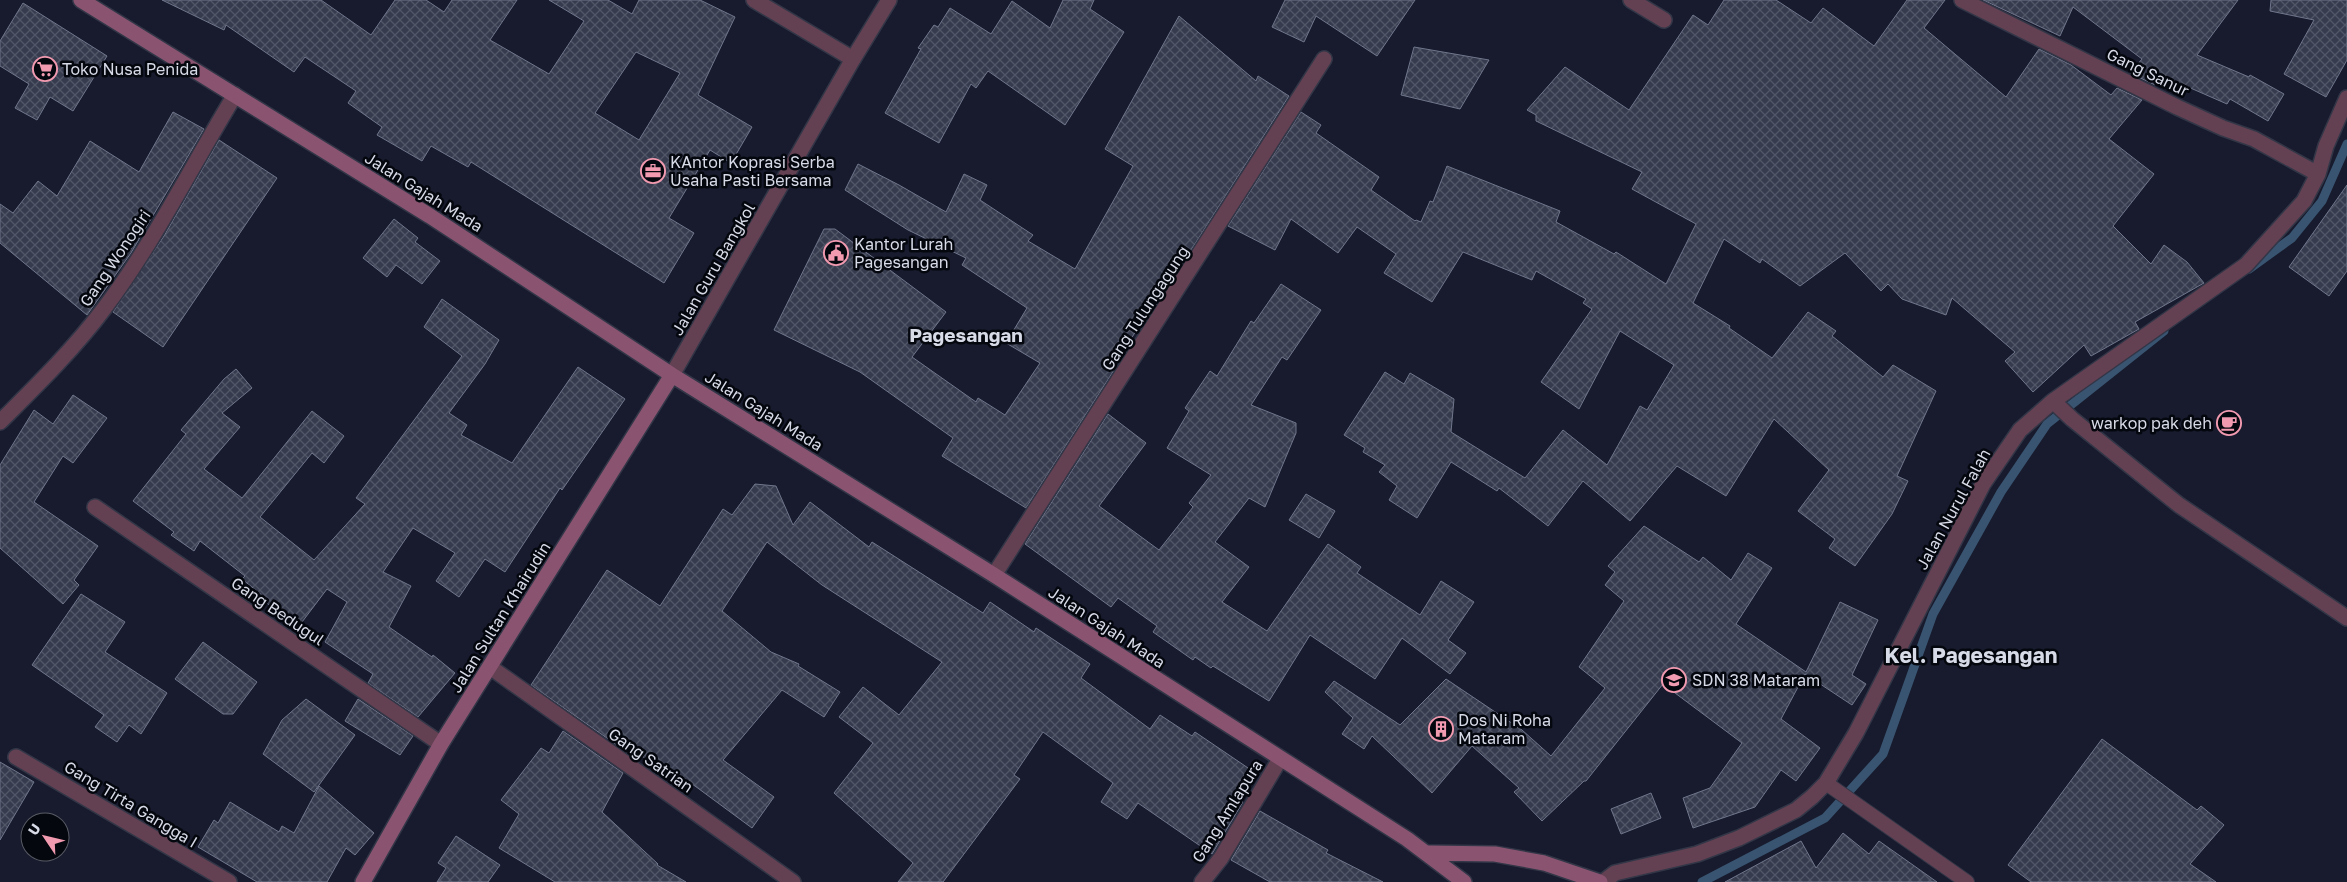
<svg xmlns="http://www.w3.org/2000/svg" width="2347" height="882" font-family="'Golos Text',sans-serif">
<defs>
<pattern id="building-cross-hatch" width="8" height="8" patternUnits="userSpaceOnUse" patternTransform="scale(1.25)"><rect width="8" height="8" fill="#363b4e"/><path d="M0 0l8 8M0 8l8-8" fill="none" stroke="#525768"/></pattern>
</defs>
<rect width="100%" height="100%" fill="#171b2d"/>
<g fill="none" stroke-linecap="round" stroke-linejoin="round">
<!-- stream -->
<path stroke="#395471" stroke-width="9" d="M 2249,269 L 2292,238 L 2322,201 L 2347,144
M 1702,882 L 1825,818 L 1883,754 L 1933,614 L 2001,492 L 2047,424 L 2164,331"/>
</g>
<!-- building -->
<path fill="url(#building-cross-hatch)" stroke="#70768c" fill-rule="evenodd" d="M 162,0 L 321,0 L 371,35 L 395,0 L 426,0 L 444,12 L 452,0 L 517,0 L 490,40 L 549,74 L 584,21 L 549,0 L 608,0 L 632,14 L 639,0 L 700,0 L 735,17 L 698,95 L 752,127 L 731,163 L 710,150 L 669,218 L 694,233 L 664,283 L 471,162 L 468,167 L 431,146 L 422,161 L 377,135 L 382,127 L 348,103 L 356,91 L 305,57 L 294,72 L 226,25 L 224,30 ZM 636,52 L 680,73 L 639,140 L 595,113 Z
M 1063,0 L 1094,0 L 1090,9 L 1124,32 L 1065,125 L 988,71 L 976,88 L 971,84 L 939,143 L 885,113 L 921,49 L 918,48 L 934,25 L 938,27 L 950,8 L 991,34 L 1012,1 L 1050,28 Z
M 1285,0 L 1415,0 L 1377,56 L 1316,16 L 1304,42 L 1272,27 Z
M 1724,0 L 1776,0 L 1811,23 L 1823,8 L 1874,46 L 1907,0 L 1945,0 L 1924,28 L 2006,97 L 2039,49 L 2071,65 L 2111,95 L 2117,88 L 2142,100 L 2109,139 L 2154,174 L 2113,226 L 2151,264 L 2164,245 L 2187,262 L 2204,283 L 2135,322 L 2139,329 L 2091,356 L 2084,345 L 2033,392 L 2005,361 L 2015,352 L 1952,298 L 1946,315 L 1902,299 L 1888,284 L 1881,291 L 1845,253 L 1800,286 L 1762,259 L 1760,263 L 1724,239 L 1693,303 L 1730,326 L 1729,328 L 1772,358 L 1808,312 L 1836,331 L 1832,336 L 1883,377 L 1893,365 L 1936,391 L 1897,476 L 1908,481 L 1892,514 L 1855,566 L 1829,548 L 1835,539 L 1798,511 L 1829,470 L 1774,419 L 1726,496 L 1677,466 L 1630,521 L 1583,481 L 1548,526 L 1499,488 L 1497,491 L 1451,462 L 1417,518 L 1389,500 L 1397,486 L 1379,472 L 1385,465 L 1363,452 L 1365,448 L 1344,435 L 1385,372 L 1404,384 L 1410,373 L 1454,399 L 1451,432 L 1525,478 L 1563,430 L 1607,465 L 1640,406 L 1647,410 L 1674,365 L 1620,331 L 1579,409 L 1541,382 L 1592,309 L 1583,303 L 1586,299 L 1536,271 L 1532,280 L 1463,252 L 1432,302 L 1384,273 L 1396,254 L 1357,227 L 1338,253 L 1291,219 L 1275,250 L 1228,226 L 1301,112 L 1321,125 L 1316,133 L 1379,177 L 1371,190 L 1415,221 L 1416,220 L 1421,222 L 1430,201 L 1433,202 L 1447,166 L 1560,211 L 1556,222 L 1614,254 L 1616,252 L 1666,284 L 1696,224 L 1632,189 L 1642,172 L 1536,121 L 1536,115 L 1527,110 L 1565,67 L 1629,110 L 1693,15 L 1708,25 Z
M 1983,0 L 2238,0 L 2197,55 L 2249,77 L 2250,75 L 2284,94 L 2268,121 L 2230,99 L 2227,104 L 2163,76 L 2155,85 L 2130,73 L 2142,59 L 2073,7 L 2060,36 Z
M 2271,0 L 2347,0 L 2347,60 L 2326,97 L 2284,74 L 2314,20 L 2270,11 Z
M 23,3 L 107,56 L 73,111 L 50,97 L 37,120 L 15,108 L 29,84 L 0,66 L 0,41 Z
M 1179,16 L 1256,81 L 1258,76 L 1289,96 L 1144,324 L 1142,322 L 1113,366 L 1116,367 L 1026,508 L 942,456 L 953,438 L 860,372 L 774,330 L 824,229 L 835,229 L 946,312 L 912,357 L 976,402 L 978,398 L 1005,415 L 1040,363 L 1006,343 L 1027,308 L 962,265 L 966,258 L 908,230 L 845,190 L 858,164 L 899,185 L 946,212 L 964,174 L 987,185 L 980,200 L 1033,235 L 1028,241 L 1075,269 L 1133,166 L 1105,149 Z
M 1414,47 L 1489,60 L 1460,109 L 1401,95 Z
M 173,112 L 204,129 L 131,253 L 87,315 L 0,243 L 0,204 L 13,213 L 38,181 L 57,196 L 90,141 L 139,172 Z
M 219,140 L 277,178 L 163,347 L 113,312 L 164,236 Z
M 2347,185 L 2347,271 L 2329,296 L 2289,267 Z
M 394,219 L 418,238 L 415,242 L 440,261 L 422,284 L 396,265 L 387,277 L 363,258 Z
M 1281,284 L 1321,310 L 1287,360 L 1282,357 L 1251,405 L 1296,423 L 1296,433 L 1265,507 L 1249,498 L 1215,542 L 1249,567 L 1222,602 L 1267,631 L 1328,544 L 1361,567 L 1357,573 L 1420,615 L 1441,581 L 1474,602 L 1448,640 L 1466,653 L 1450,674 L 1402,638 L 1375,679 L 1310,635 L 1269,701 L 1213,666 L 1211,668 L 1195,657 L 1193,660 L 1153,632 L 1157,626 L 1118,598 L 1111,607 L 1025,544 L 1108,414 L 1146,443 L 1099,506 L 1159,550 L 1193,507 L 1189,503 L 1211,475 L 1167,448 L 1189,411 L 1185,408 L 1210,371 L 1217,376 L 1251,321 L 1254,323 Z
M 442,299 L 499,340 L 485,364 L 449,413 L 467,425 L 461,435 L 512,463 L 578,367 L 625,399 L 562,490 L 560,488 L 505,572 L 485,559 L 459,597 L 436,581 L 455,553 L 413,528 L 383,572 L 411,586 L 389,627 L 432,657 L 433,655 L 455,673 L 418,717 L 368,683 L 373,674 L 325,642 L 347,602 L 327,589 L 299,626 L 261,599 L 263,596 L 242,579 L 245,576 L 200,541 L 194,551 L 171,535 L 174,532 L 133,501 L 186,434 L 181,430 L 224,379 L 236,369 L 252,388 L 222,413 L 240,427 L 204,469 L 242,498 L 312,411 L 344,436 L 324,463 L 312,453 L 260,517 L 314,560 L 365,504 L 356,498 L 462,356 L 424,327 Z
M 73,395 L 107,418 L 73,463 L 63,456 L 34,502 L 98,546 L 74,580 L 79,585 L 63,604 L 0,548 L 0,465 L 34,410 L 53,424 Z
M 755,484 L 776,486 L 793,525 L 810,502 L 869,547 L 872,542 L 983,613 L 990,602 L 1034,632 L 1036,628 L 1090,664 L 1081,678 L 1150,729 L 1160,715 L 1192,736 L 1195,732 L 1254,772 L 1236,798 L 1243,802 L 1212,854 L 1138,803 L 1127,819 L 1101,802 L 1113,783 L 1043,732 L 1014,775 L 1020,779 L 943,882 L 898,882 L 913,863 L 834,793 L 873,743 L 839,717 L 863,687 L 899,715 L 942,662 L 822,585 L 767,542 L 722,611 L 771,652 L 799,664 L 798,666 L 840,692 L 824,717 L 782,690 L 723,760 L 774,797 L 752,828 L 695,786 L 636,753 L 634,757 L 531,685 L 607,570 L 660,606 L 723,509 L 732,515 Z
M 1306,494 L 1335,511 L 1319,538 L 1289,520 Z
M 1644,526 L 1699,562 L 1703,557 L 1731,580 L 1748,553 L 1772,568 L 1736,624 L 1806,672 L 1840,602 L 1878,620 L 1852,675 L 1866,684 L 1852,705 L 1805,674 L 1781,719 L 1820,748 L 1796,781 L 1781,770 L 1755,807 L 1693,828 L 1683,798 L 1710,788 L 1742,743 L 1663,684 L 1586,781 L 1584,781 L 1542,821 L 1514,792 L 1519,788 L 1472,746 L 1432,793 L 1372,736 L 1364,749 L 1342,734 L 1353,718 L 1325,692 L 1334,681 L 1400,725 L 1446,679 L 1522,730 L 1551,756 L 1605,688 L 1579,667 L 1624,601 L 1605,585 L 1615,572 L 1608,566 Z
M 81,594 L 125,622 L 105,652 L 167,693 L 141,734 L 129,725 L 117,742 L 95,727 L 104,715 L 32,665 Z
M 203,642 L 257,682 L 233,714 L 223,714 L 175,679 Z
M 306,699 L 355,735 L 314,792 L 263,754 L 282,720 Z
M 358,699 L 413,736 L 400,755 L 345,721 Z
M 563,731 L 623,773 L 602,812 L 658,864 L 657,865 L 686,882 L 555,882 L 499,848 L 519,814 L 501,800 L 541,748 L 549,753 Z
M 2102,739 L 2197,810 L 2201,806 L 2224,825 L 2190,864 L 2216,882 L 2031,882 L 2008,865 Z
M 0,762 L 34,782 L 0,840 Z
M 319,786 L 374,833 L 355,855 L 346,848 L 327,882 L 257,882 L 198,847 L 214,820 L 218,823 L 230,802 L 279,832 L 282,826 L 294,833 Z
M 1651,793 L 1661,818 L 1621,834 L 1611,809 Z
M 1260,811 L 1328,850 L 1326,853 L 1383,882 L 1270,882 L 1231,860 Z
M 1843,833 L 1869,854 L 1879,841 L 1937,882 L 1725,882 L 1801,841 L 1816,868 Z
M 456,836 L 500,865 L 488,882 L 437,882 L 446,868 L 438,863 Z"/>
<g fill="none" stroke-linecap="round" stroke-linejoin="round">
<defs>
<path id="service" d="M 1826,783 L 1967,882"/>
<path id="minor" d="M 754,0 L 853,59
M 1631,0 L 1664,20
M 1962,0 L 2177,107 L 2223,128 L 2254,139 L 2318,174
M 2053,401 L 2072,419 L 2179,505 L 2347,618
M 0,422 C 36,386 73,350 103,310 C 154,243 191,167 235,95
M 95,507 L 441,744
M 994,575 L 1324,59
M 490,667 L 793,882
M 16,757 L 229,882
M 1202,882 L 1221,858 L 1280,759
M 1603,882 L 1615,873 L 1697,854 L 1739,838 L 1796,810 L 1812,797 L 1826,783 L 1856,733 L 1983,484 L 2020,430 L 2053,401 L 2246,265 L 2304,201 L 2318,174 L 2326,146 L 2347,98"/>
<path id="tertiary" d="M 672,375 L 853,59 L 889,0"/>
<path id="secondary" d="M 81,0 L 430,216 L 672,375 L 994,575 L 1407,839 L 1464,882
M 1428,853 L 1495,854 L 1544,863 L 1600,882
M 363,882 L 441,744 L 672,375"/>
</defs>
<!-- service casing -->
<use href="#service" stroke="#323647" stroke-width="16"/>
<!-- minor casing -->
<use href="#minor" stroke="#323647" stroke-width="18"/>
<!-- tertiary casing -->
<use href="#tertiary" stroke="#323647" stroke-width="18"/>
<!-- secondary casing -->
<use href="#secondary" stroke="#323647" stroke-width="18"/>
<!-- service -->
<use href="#service" stroke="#634152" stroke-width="14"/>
<!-- minor -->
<use href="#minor" stroke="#634152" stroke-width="15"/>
<!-- tertiary -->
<use href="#tertiary" stroke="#634152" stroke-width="15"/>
<!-- secondary -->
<use href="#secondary" stroke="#8a5471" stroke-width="15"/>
</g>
<!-- icons -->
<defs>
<symbol id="supermarket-ring" viewBox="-11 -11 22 22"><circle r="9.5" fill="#05070e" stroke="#f29ab0" stroke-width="1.5"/><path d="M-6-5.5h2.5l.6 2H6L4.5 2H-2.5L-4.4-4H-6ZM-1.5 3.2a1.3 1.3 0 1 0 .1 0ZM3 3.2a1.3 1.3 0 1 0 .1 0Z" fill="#f29ab0"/></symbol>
<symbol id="office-ring" viewBox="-11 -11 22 22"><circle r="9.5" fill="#05070e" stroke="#f29ab0" stroke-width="1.5"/><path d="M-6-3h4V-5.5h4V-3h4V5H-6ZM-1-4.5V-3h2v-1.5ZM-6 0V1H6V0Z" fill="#f29ab0"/></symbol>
<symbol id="civic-ring" viewBox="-11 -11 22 22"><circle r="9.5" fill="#05070e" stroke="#f29ab0" stroke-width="1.5"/><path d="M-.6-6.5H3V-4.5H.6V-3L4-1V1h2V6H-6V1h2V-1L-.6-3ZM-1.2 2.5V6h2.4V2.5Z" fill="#f29ab0"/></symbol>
<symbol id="cafe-ring" viewBox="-11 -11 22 22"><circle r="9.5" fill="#05070e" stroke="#f29ab0" stroke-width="1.5"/><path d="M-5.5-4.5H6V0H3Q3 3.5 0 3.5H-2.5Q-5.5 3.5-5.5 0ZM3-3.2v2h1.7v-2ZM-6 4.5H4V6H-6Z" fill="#f29ab0"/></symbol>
<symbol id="school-ring" viewBox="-11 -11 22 22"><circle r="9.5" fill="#05070e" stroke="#f29ab0" stroke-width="1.5"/><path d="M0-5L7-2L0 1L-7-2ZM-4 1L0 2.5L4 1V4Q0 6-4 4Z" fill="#f29ab0"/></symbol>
<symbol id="building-ring" viewBox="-11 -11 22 22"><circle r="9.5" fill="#05070e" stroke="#f29ab0" stroke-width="1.5"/><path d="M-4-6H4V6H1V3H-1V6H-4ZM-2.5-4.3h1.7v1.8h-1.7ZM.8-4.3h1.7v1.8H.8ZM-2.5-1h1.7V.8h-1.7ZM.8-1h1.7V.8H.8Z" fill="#f29ab0"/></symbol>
</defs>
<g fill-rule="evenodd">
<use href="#supermarket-ring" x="31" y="55" width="28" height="28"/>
<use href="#office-ring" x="639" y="157" width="28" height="28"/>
<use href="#civic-ring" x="822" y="239" width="28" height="28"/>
<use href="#cafe-ring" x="2215" y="409" width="28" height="28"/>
<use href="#school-ring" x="1660" y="666" width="28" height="28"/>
<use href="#building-ring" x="1427" y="715" width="28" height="28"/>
</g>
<g text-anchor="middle" stroke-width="5" stroke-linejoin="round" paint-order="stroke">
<!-- poi labels -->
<g font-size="16" fill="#d7dbe7" stroke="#05070e" text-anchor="start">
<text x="62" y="75">Toko Nusa Penida</text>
<text x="670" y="168">KAntor Koprasi Serba<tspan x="670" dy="18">Usaha Pasti Bersama</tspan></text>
<text x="854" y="250">Kantor Lurah<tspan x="854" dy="18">Pagesangan</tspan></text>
<text x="2212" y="429" text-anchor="end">warkop pak deh</text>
<text x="1692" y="686">SDN 38 Mataram</text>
<text x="1458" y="726">Dos Ni Roha<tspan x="1458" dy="18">Mataram</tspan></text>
</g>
<!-- street labels -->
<g font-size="16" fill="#d7dbe7" stroke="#05070e">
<text transform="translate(2148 72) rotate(26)" y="6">Gang Sanur</text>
<text transform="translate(424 192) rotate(32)" y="6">Jalan Gajah Mada</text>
<text transform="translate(115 258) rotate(-56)" y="6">Gang Wonogiri</text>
<text transform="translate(713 269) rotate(-60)" y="6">Jalan Guru Bangkol</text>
<text transform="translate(1145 308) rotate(-57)" y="6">Gang Tulungagung</text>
<text transform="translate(764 411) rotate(32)" y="6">Jalan Gajah Mada</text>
<text transform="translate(1953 509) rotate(-61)" y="6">Jalan Nurul Falah</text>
<text transform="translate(278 611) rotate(34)" y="6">Gang Bedugul</text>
<text transform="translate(500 617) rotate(-58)" y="6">Jalan Sultan Khairudin</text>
<text transform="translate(1107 627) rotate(33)" y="6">Jalan Gajah Mada</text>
<text transform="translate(651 760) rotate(35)" y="6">Gang Satrian</text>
<text transform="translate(131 804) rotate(31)" y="6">Gang Tirta Gangga I</text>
<text transform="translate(1227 811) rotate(-58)" y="6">Gang Amlapura</text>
</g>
<!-- quarter labels -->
<g font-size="19" font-weight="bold" fill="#d7dbe7" stroke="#05070e">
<text x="966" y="342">Pagesangan</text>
</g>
<!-- district labels -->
<g font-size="21" font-weight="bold" fill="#d7dbe7" stroke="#05070e">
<text x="1971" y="663">Kel. Pagesangan</text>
</g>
</g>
<!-- north arrow -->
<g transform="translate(45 837) rotate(305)"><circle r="24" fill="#05070e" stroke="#595c65"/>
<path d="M0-4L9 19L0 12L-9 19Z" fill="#f29ab0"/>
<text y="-8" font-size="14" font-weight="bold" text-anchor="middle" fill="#d7dbe7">U</text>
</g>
</svg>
